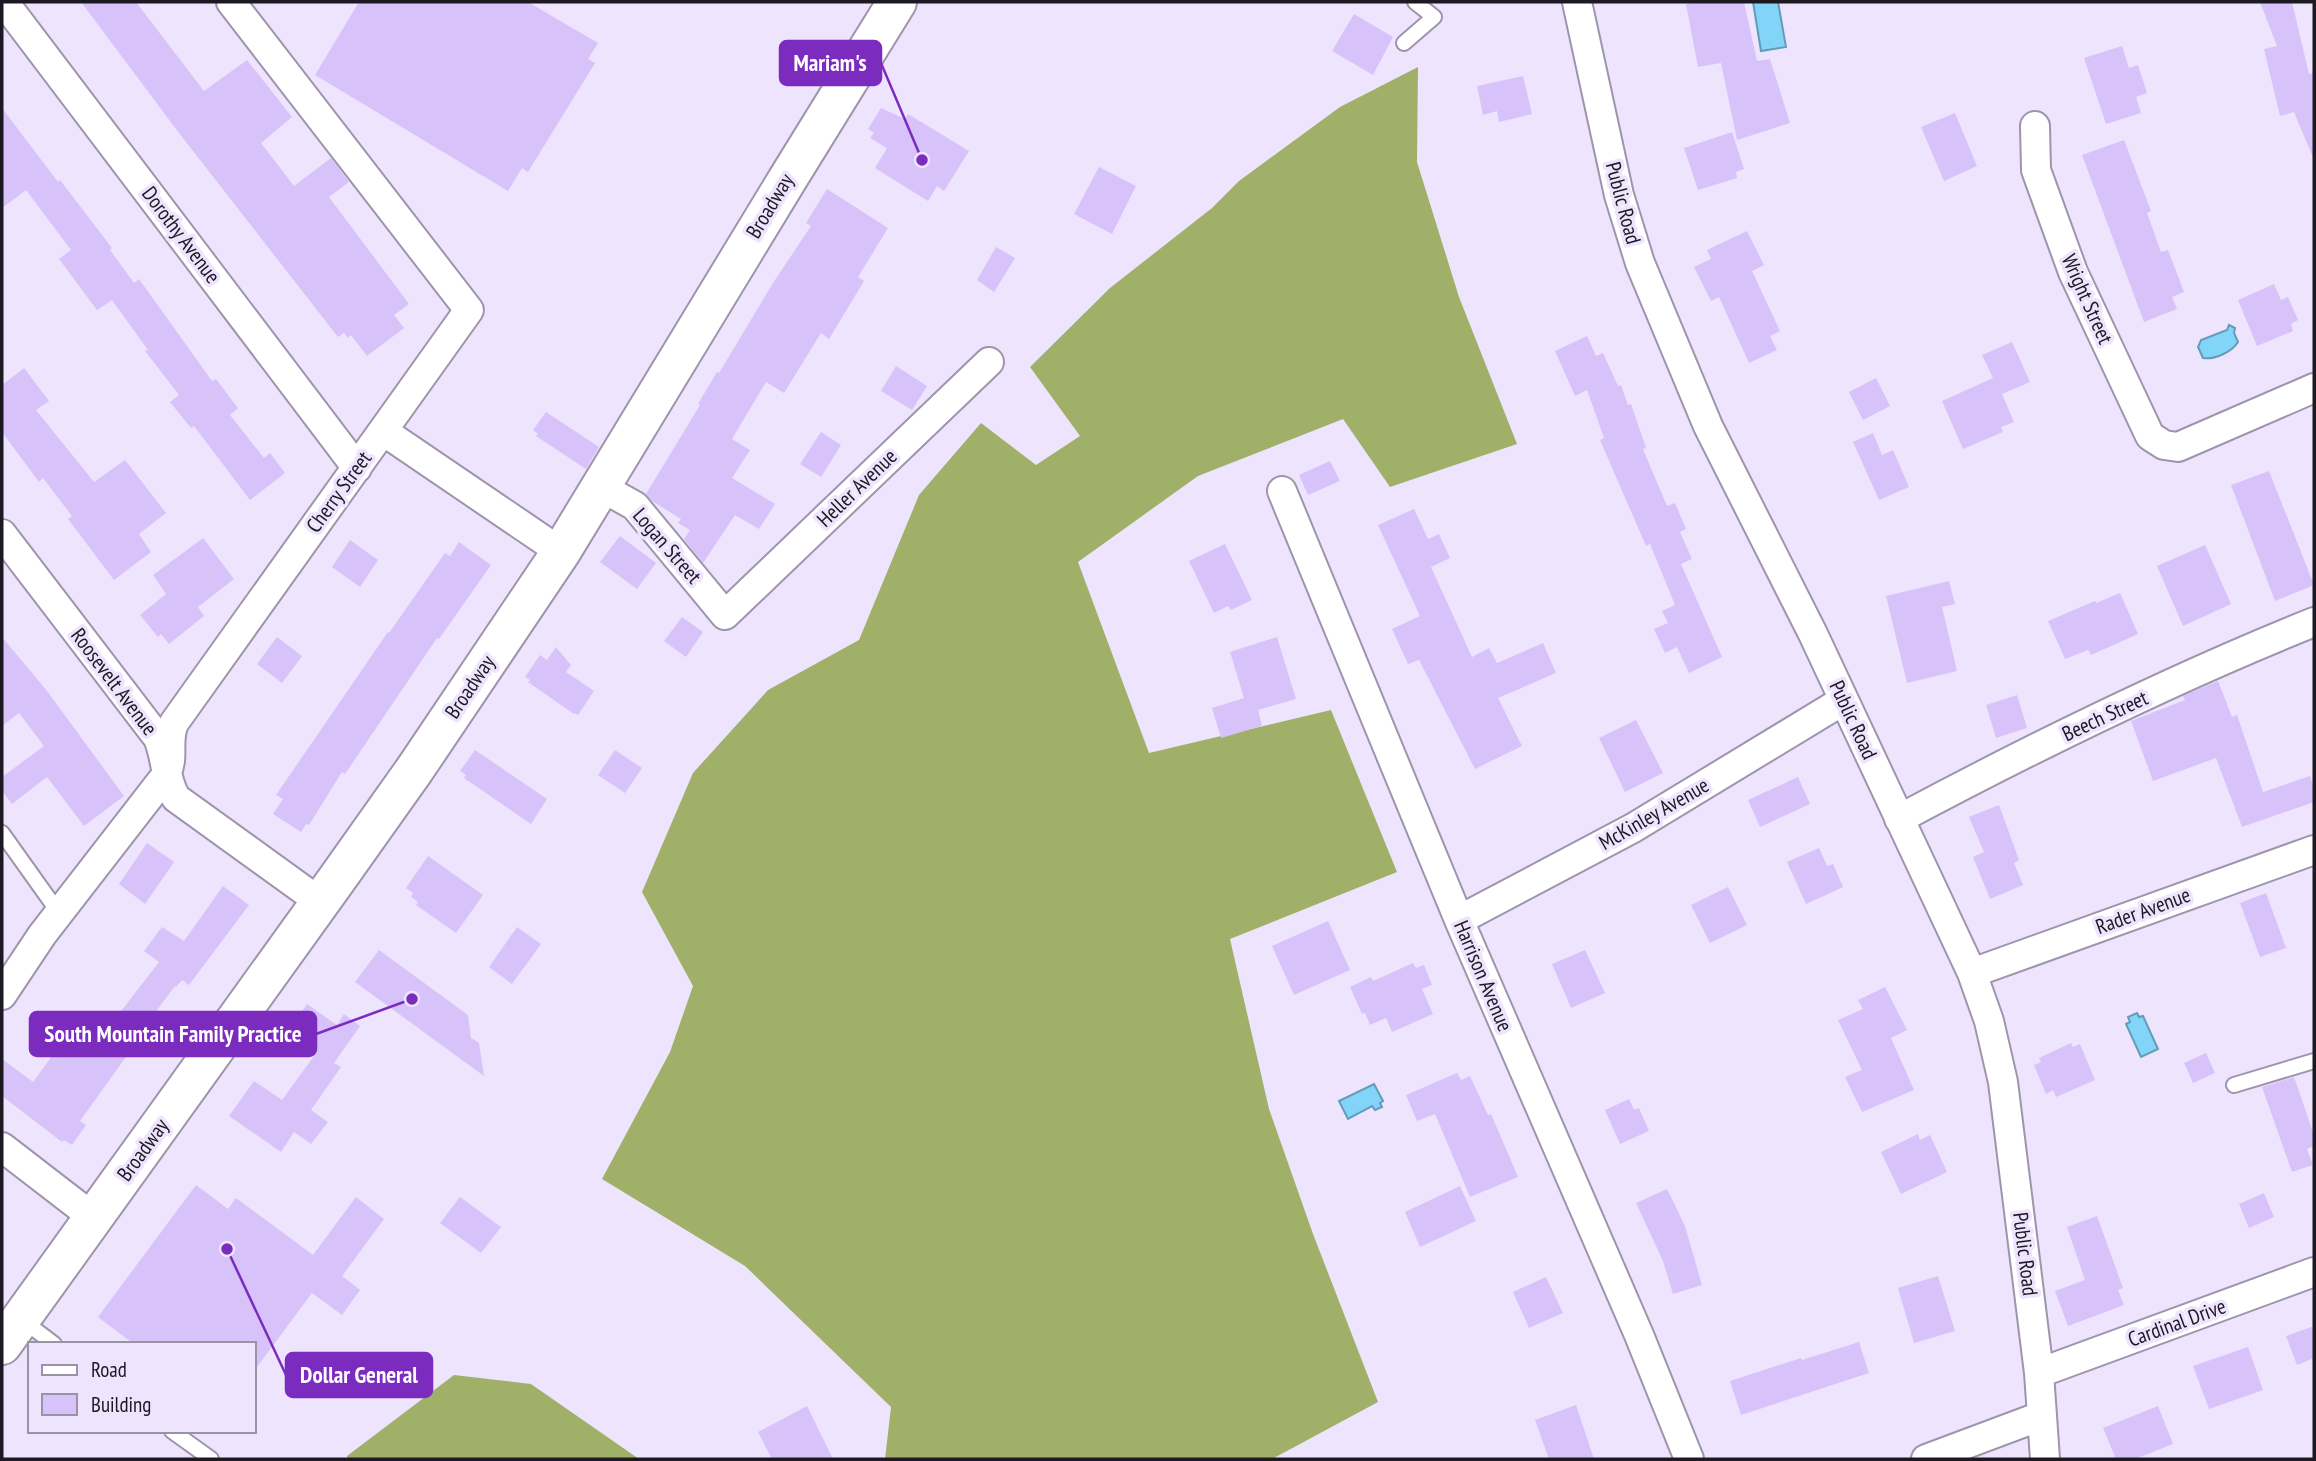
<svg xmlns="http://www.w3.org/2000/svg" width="2316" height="1461" font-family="'PT Sans Narrow',sans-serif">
<rect width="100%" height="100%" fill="#eee4fe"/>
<!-- forest -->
<path fill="#a1b069" d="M 1418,67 L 1417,162 L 1459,297 L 1517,444 L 1390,487 L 1343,419 L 1198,476 L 1078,562 L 1149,753 L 1331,710 L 1397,872 L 1230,939 L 1269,1109 L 1313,1234 L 1378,1402 L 1272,1459 L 885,1459 L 891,1407 L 745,1266 L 602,1179 L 670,1052 L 693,986 L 642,892 L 693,773 L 768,690 L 859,640 L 919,495 L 981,423 L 1036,465 L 1080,436 L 1030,367 L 1110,288 L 1212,208 L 1239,181 L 1340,107 Z
M 454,1375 L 531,1384 L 639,1459 L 347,1459 L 347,1456 Z"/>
<!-- water -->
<path fill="#82d4f9" stroke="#639cb8" stroke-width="2" d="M 1753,2 L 1778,2 L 1786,47 L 1761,51 Z
M 2229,325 L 2235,328 L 2234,333 L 2238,342 C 2232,352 2214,360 2203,358 L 2198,347 L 2201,340 L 2227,330 Z
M 2137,1013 L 2139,1017 L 2143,1016 L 2158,1049 L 2141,1057 L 2126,1024 L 2130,1022 L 2128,1017 Z
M 1374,1084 L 1383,1101 L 1380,1103 L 1382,1107 L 1375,1110 L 1372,1106 L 1348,1119 L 1339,1101 Z"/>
<!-- building -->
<path fill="#d7c3f9" d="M 81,2 L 136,2 L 204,91 L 247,60 L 292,117 L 261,143 L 294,186 L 331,158 L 349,182 L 329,197 L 409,304 L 394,315 L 404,328 L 367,356 L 351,335 L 348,338 L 344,333 L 338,337 L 179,133 Z
M 359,2 L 528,2 L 598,43 L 588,59 L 595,63 L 528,172 L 522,168 L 508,191 L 315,75 Z
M 1703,2 L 1744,2 L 1757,61 L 1770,59 L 1790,123 L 1737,140 L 1721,63 L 1698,67 L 1686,4 Z
M 2260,2 L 2292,2 L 2309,74 L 2314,73 L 2314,160 L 2294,112 L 2280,116 L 2264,49 L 2277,46 Z
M 1354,14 L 1393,37 L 1373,75 L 1332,51 Z
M 2122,46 L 2129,68 L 2138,65 L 2147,93 L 2136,97 L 2141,113 L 2106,124 L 2084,58 Z
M 1523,76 L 1532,114 L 1499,122 L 1497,111 L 1483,115 L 1477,86 Z
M 2,108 L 58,182 L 60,180 L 112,248 L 110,250 L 134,283 L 139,279 L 212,381 L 216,379 L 238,408 L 230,415 L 264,458 L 270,453 L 285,473 L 250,500 L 194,426 L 191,428 L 170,402 L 179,395 L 145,351 L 148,350 L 112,300 L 97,310 L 59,259 L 71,250 L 26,190 L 2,208 Z
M 881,108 L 905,119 L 908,114 L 969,151 L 944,191 L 937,186 L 928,201 L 875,168 L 887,148 L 870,138 L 874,133 L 868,129 Z
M 1955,113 L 1977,166 L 1944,181 L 1921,127 Z
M 1732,132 L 1744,169 L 1736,172 L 1737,178 L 1698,190 L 1684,148 Z
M 2124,140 L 2151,211 L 2147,213 L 2161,252 L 2168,250 L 2184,292 L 2172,297 L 2177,309 L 2144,322 L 2082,155 Z
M 1099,167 L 1136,186 L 1112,234 L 1074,214 Z
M 827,189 L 888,228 L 858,277 L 864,281 L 829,339 L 821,333 L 784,393 L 766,382 L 732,439 L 750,450 L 732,478 L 775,504 L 759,529 L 735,515 L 703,563 L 684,539 L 690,530 L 678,523 L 681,519 L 652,501 L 646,494 L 700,405 L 698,404 L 717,372 L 719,373 L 773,283 L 811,226 L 806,223 Z
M 1747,231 L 1764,265 L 1752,271 L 1780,331 L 1770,336 L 1777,350 L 1749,363 L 1719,297 L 1711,301 L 1694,267 L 1711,259 L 1707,250 Z
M 996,247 L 1015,258 L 994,292 L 977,280 Z
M 2274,284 L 2281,300 L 2288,297 L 2298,320 L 2291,324 L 2293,331 L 2257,346 L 2238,300 Z
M 1587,336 L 1596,356 L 1603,353 L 1618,386 L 1621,385 L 1628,405 L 1631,404 L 1646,448 L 1643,449 L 1667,506 L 1675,503 L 1686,529 L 1680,532 L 1692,559 L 1681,564 L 1722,657 L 1689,673 L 1677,647 L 1665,653 L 1654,629 L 1668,623 L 1662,611 L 1675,605 L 1650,544 L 1646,546 L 1600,440 L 1604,438 L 1587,390 L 1575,396 L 1555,351 Z
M 2012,342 L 2030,382 L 2002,394 L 2014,422 L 2001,427 L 2003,432 L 1963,449 L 1942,401 L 1993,378 L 1982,355 Z
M 896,366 L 927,386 L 912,410 L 881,391 Z
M 24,368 L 49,401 L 36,410 L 94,482 L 125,460 L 166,513 L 139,534 L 151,552 L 114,580 L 68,519 L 72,516 L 43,478 L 39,482 L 2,432 L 2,385 Z
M 1876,378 L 1890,406 L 1863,420 L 1849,392 Z
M 546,412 L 599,447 L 586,469 L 536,436 L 538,434 L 533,430 Z
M 821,432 L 841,445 L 821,477 L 800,464 Z
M 1873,433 L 1882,455 L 1893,450 L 1909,487 L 1879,500 L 1853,442 Z
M 1330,461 L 1340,481 L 1308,495 L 1299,475 Z
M 2269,471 L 2314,585 L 2275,601 L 2231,485 Z
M 1414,509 L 1428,539 L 1439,534 L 1450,558 L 1431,567 L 1472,657 L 1489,648 L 1497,663 L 1543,643 L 1556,673 L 1498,698 L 1522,746 L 1475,769 L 1419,660 L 1408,664 L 1392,629 L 1420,616 L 1378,525 Z
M 620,536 L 656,563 L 637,589 L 600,562 Z
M 203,538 L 234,579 L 198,607 L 204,616 L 169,644 L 161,634 L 158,637 L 140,615 L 166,594 L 153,575 Z
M 350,540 L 378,560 L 360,587 L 332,567 Z
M 459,542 L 491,565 L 439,639 L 437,638 L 345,774 L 342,772 L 309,825 L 306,824 L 301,832 L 273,814 L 283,799 L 276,795 L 388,632 L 389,633 L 445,553 L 450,556 Z
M 1225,544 L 1252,600 L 1231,610 L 1228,606 L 1214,613 L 1189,561 Z
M 2205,545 L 2231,604 L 2183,626 L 2157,566 Z
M 1949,581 L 1955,604 L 1942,607 L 1957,671 L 1907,683 L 1886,596 Z
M 2120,593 L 2138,634 L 2091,655 L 2088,650 L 2065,659 L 2048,621 L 2095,601 L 2096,603 Z
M 682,617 L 703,632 L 686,657 L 664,641 Z
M 2,637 L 47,691 L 124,796 L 84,826 L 47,777 L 12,804 L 2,791 L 2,777 L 44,746 L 19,713 L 2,726 Z
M 277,637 L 302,656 L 282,683 L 257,664 Z
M 1277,637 L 1296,699 L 1258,710 L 1262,726 L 1221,738 L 1212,708 L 1244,698 L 1230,652 Z
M 556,647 L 571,665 L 566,672 L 594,691 L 578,715 L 575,713 L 574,714 L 528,682 L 530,680 L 525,677 L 540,655 L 547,660 Z
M 2218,681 L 2232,717 L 2237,715 L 2263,792 L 2310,776 L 2314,789 L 2314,802 L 2242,827 L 2216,758 L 2153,781 L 2131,721 L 2185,700 L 2183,696 Z
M 2017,695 L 2027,728 L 1996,738 L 1986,705 Z
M 1636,720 L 1663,773 L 1625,792 L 1599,738 Z
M 475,750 L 547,799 L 531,824 L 464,778 L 466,775 L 460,771 Z
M 615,750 L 642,768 L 625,793 L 598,775 Z
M 1798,777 L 1810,804 L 1760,827 L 1748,800 Z
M 1999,805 L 2019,860 L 2014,863 L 2023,885 L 1990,899 L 1973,857 L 1984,852 L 1969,817 Z
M 147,843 L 174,862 L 145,904 L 119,884 Z
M 1819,848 L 1827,866 L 1833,864 L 1843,887 L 1806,904 L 1787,862 Z
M 428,856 L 483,895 L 456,933 L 416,905 L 418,902 L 411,897 L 413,893 L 406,888 Z
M 223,886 L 249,905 L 189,985 L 182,980 L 176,987 L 175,986 L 139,1034 L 141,1036 L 80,1121 L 86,1125 L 72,1145 L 64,1140 L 62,1142 L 2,1096 L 2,1059 L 33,1082 L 57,1049 L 61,1052 L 70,1040 L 88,1054 L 159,962 L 144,951 L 162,927 L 184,941 Z
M 1728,887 L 1747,925 L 1710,943 L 1691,905 Z
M 2266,893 L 2286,948 L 2260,957 L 2240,903 Z
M 1328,921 L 1350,970 L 1294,995 L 1272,946 Z
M 517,927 L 541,944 L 512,984 L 489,967 Z
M 379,950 L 468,1015 L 471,1038 L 479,1043 L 484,1076 L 355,982 Z
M 1585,950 L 1605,993 L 1571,1008 L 1552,964 Z
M 1413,963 L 1416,968 L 1424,965 L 1432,985 L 1422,989 L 1433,1014 L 1392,1032 L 1386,1018 L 1370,1025 L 1365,1013 L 1362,1014 L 1350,987 L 1371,977 L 1373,981 Z
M 1885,987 L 1907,1030 L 1891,1038 L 1914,1090 L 1862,1112 L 1845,1077 L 1862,1070 L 1838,1020 L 1863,1009 L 1858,1000 Z
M 307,1004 L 337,1025 L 344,1014 L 360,1026 L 334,1063 L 341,1067 L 311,1110 L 328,1122 L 311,1144 L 294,1132 L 281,1152 L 229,1116 L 254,1081 L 282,1100 L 317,1052 L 288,1032 Z
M 2071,1043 L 2073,1047 L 2080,1044 L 2095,1080 L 2056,1097 L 2053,1090 L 2046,1094 L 2034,1065 L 2041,1062 L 2039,1058 Z
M 2206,1053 L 2215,1073 L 2193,1083 L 2184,1063 Z
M 1457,1073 L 1461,1080 L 1470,1076 L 1488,1115 L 1491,1114 L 1518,1177 L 1470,1197 L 1435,1114 L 1417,1121 L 1406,1095 Z
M 2294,1077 L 2314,1135 L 2314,1146 L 2307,1149 L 2313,1165 L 2292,1172 L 2262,1087 Z
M 1629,1099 L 1634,1110 L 1639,1108 L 1649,1131 L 1620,1144 L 1605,1110 Z
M 1918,1134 L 1920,1140 L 1930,1135 L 1947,1172 L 1901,1194 L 1881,1152 Z
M 196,1185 L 228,1209 L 236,1198 L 313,1255 L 356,1197 L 384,1219 L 342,1276 L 360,1290 L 342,1315 L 312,1293 L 254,1371 L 254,1344 L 134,1344 L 98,1317 Z
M 1460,1186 L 1476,1221 L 1420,1247 L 1405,1212 Z
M 1667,1189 L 1685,1226 L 1702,1285 L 1673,1294 L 1663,1261 L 1636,1203 Z
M 2264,1193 L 2274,1217 L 2249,1228 L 2239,1204 Z
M 460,1197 L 501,1227 L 481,1253 L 440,1223 Z
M 2097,1216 L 2123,1288 L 2118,1290 L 2124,1305 L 2068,1326 L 2055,1291 L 2085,1280 L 2067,1227 Z
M 1938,1276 L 1955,1331 L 1914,1343 L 1898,1288 Z
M 1546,1277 L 1563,1313 L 1529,1328 L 1513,1292 Z
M 2314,1326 L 2314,1358 L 2297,1365 L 2286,1336 Z
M 1859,1342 L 1869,1373 L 1741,1415 L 1730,1381 L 1801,1358 L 1802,1360 Z
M 2248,1347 L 2263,1390 L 2209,1409 L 2193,1366 Z
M 1576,1405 L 1594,1459 L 1549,1459 L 1535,1420 Z
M 807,1406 L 833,1459 L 772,1459 L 758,1432 Z
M 2158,1406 L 2173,1444 L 2135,1459 L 2116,1459 L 2103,1428 Z"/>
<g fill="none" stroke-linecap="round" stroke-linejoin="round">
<defs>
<path id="service" d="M 1404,43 L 1434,17 L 1415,2
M 2,833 L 59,913
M 2234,1085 L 2314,1061
M 21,1319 L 54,1344
M 172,1431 L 211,1459"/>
<path id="minor" d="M 4,2 L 357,468
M 1577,2 L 1619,195 L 1640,263 L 1708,426 L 1813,634 L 1972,973 L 1989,1021 L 2003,1082 L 2039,1373 L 2045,1459
M 2035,126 L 2036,170 L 2073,272 L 2150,436 L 2164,445 L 2178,447 L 2314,388
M 383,431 L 561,552
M 601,487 L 635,506 L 725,615 L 989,362
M 1282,491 L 1459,920 L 1639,1335 L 1689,1459
M 2,534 L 158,738 C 167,760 164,777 176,798 L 320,902
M 1899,819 C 2034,747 2172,679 2314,622
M 1459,920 L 1633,828 L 1844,700
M 1972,973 L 2314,850
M 2,995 L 42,935 L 166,775 C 175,756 166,742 174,723 L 469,310 L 231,2
M 2,1147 L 94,1218
M 2039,1373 L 2314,1272
M 1926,1459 L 2041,1416"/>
<path id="secondary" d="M 2,1345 L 337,879 L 415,769 L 561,552 L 787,180 L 897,2"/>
</defs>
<!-- service casing -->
<use href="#service" stroke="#9e95ac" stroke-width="18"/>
<!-- minor casing -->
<use href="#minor" stroke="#9e95ac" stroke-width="32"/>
<!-- secondary casing -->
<use href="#secondary" stroke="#9e95ac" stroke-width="42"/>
<!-- service -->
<use href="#service" stroke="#fff" stroke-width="14"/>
<!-- minor -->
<use href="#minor" stroke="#fff" stroke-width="28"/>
<!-- secondary -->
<use href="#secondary" stroke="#fff" stroke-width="38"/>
</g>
<g text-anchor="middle" stroke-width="7" stroke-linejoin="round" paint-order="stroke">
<!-- street labels -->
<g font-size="21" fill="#1c1922" stroke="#eee4fe">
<text transform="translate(1623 203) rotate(75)" y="7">Public Road</text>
<text transform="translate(770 206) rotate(-59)" y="7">Broadway</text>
<text transform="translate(181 235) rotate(53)" y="7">Dorothy Avenue</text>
<text transform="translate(2087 299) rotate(66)" y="7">Wright Street</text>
<text transform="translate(857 488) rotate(-44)" y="7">Heller Avenue</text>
<text transform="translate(339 492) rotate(-54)" y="7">Cherry Street</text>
<text transform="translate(667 546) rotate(49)" y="7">Logan Street</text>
<text transform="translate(114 682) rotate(53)" y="7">Roosevelt Avenue</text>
<text transform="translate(470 687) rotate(-56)" y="7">Broadway</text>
<text transform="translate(2105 716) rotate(-25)" y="7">Beech Street</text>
<text transform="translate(1853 720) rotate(65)" y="7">Public Road</text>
<text transform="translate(1654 814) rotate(-30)" y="7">McKinley Avenue</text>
<text transform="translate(2143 911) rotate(-20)" y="7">Rader Avenue</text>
<text transform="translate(1483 976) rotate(67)" y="7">Harrison Avenue</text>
<text transform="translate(143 1150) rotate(-54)" y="7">Broadway</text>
<text transform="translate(2025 1254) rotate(83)" y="7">Public Road</text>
<text transform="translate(2177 1323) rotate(-20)" y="7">Cardinal Drive</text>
</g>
</g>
<!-- callouts -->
<path fill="none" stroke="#7b2cbf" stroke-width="2.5" d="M922 160L881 63M412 999L316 1034M227 1249L286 1375"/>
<g fill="#7b2cbf" stroke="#eee4fe" stroke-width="2.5">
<circle cx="922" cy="160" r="7"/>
<circle cx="412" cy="999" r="7"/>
<circle cx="227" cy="1249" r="7"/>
</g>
<g fill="#7b2cbf" stroke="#7b2cbf" stroke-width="2.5">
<rect x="780" y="41" width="101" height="44" rx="7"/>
<rect x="30" y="1012" width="286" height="44" rx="7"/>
<rect x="286" y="1353" width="146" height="44" rx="7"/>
</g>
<g font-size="23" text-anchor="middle" font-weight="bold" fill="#fff">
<text x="830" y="71">Mariam's</text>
<text x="173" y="1042">South Mountain Family Practice</text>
<text x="359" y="1383">Dollar General</text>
</g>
<!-- border -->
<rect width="2316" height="1461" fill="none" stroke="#1c1922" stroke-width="7"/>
<!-- legend -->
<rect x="28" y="1342" width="228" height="91" fill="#eee4fe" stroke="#9a93a6" stroke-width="2"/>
<rect x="42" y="1365" width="35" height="10" fill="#ffffff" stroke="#9a93a6" stroke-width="2"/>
<text x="91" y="1377" font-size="21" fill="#1c1922">Road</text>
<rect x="42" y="1394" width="35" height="21" fill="#d7c3f9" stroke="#9a93a6" stroke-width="2"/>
<text x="91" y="1412" font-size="21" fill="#1c1922">Building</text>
</svg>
